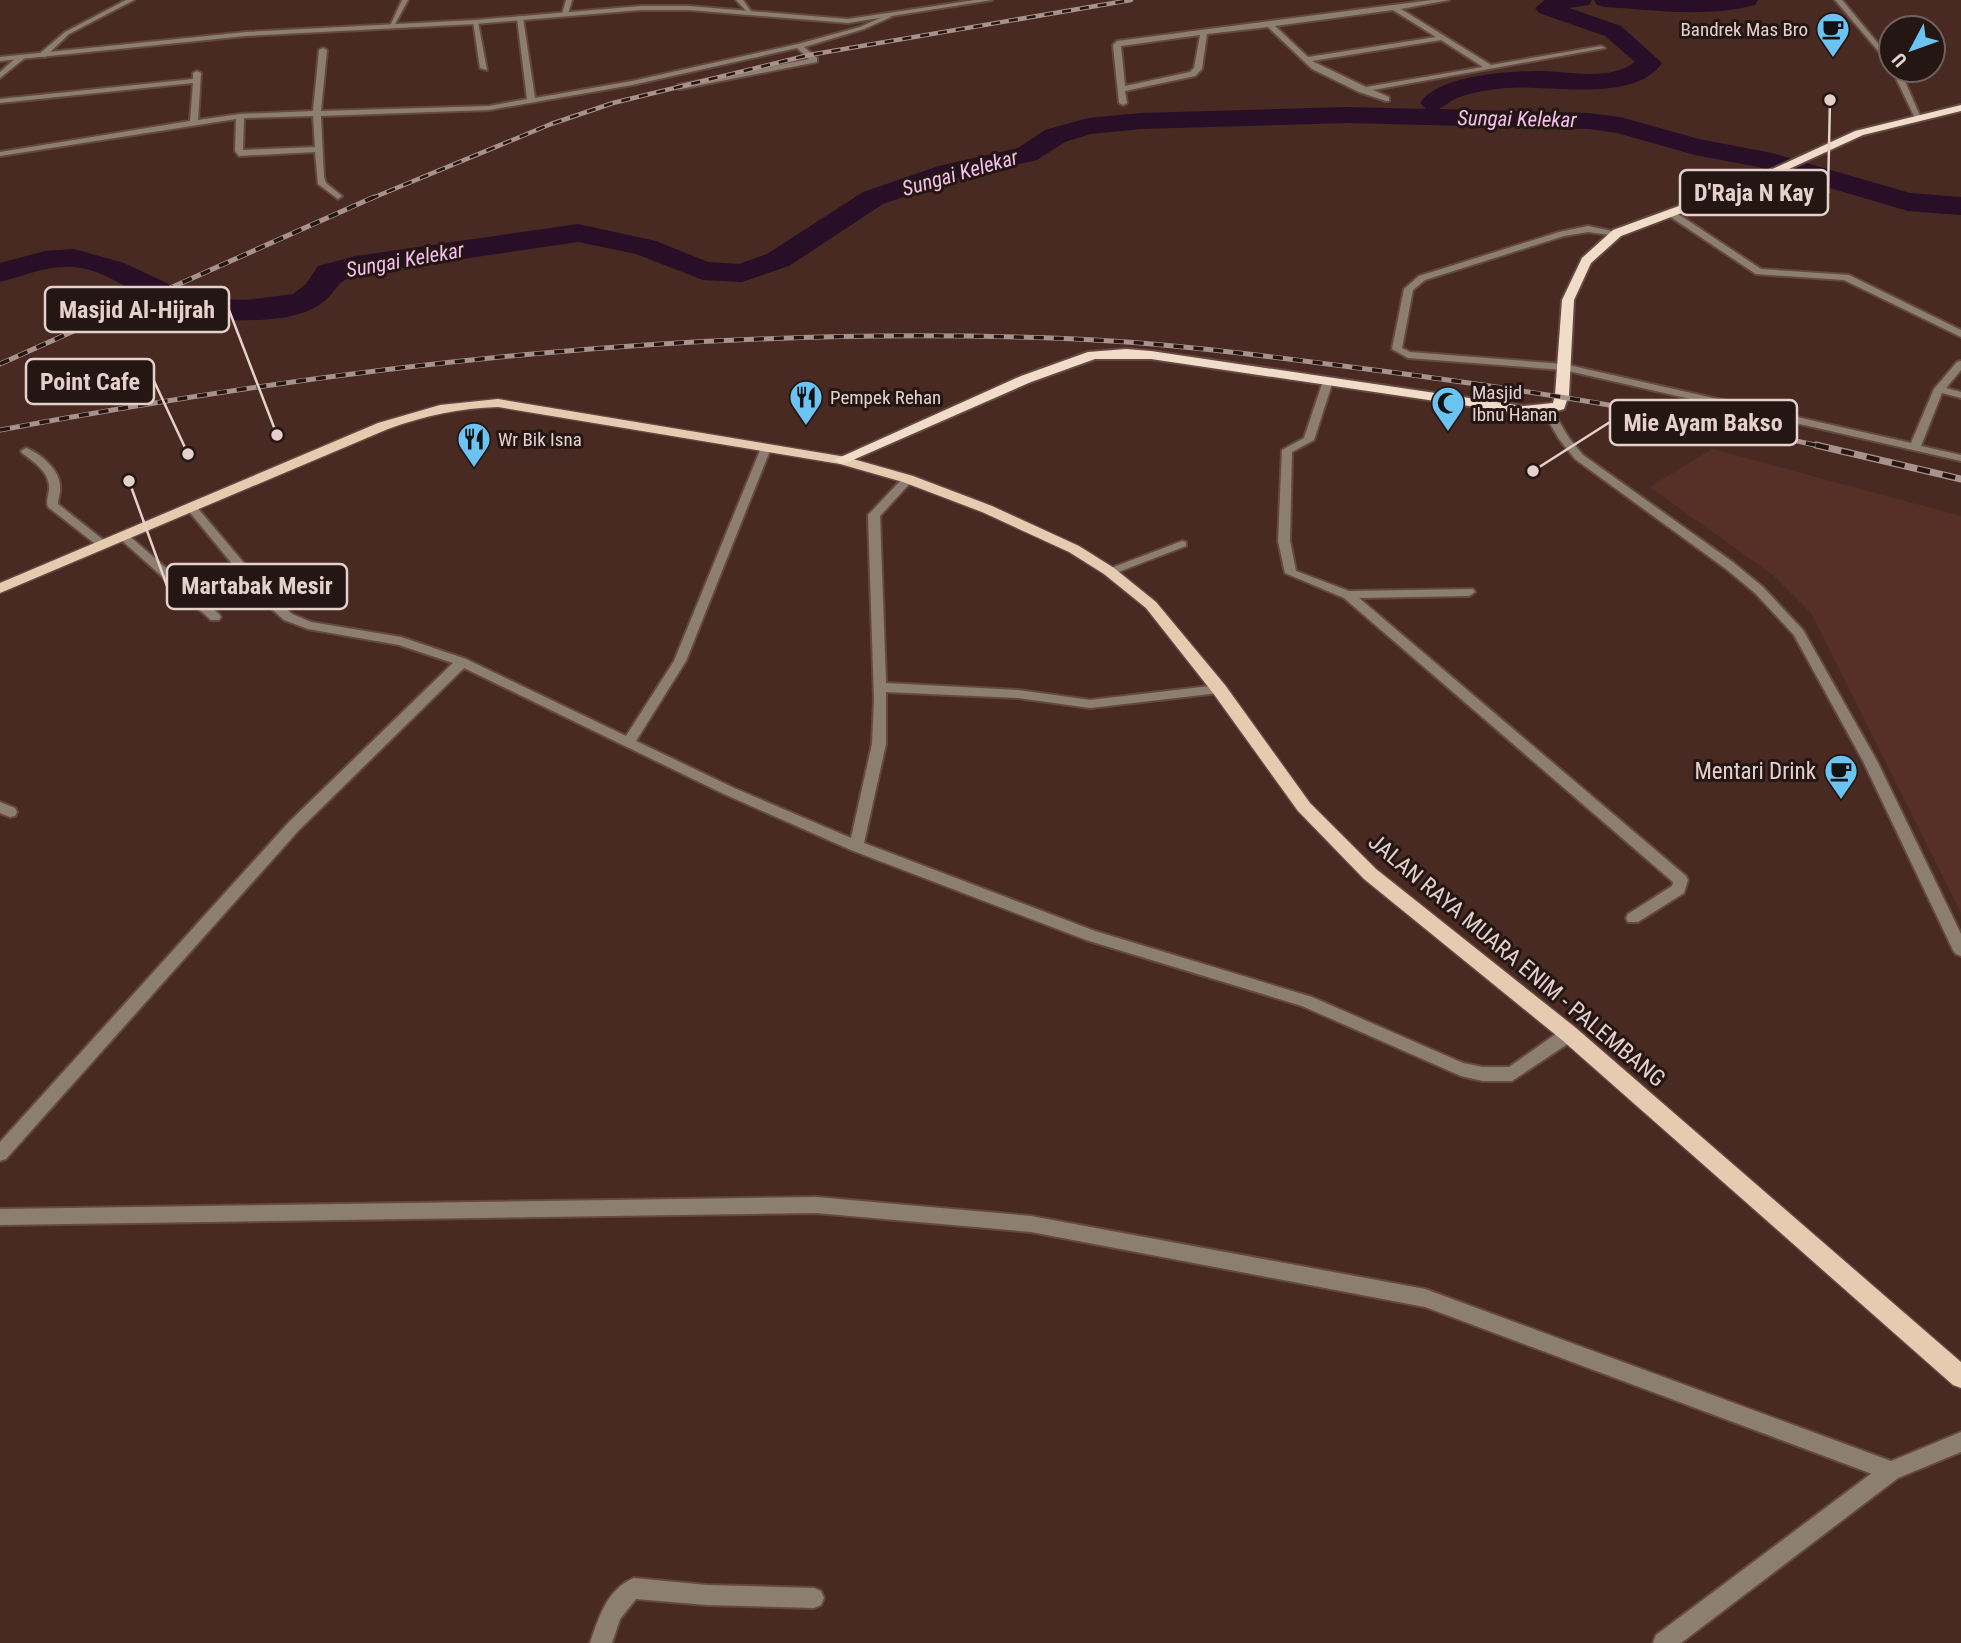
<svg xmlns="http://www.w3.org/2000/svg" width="1961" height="1643" font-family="'Roboto Condensed',sans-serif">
<rect width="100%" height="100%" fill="#482a22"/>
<!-- built -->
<path fill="#563027" d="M 1712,449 L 1961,516 L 1961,913 L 1811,613 L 1774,576 L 1650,487 Z"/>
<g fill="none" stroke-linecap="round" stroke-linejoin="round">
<!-- river -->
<path fill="#280e26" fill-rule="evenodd" d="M 1545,0 L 1592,0 L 1589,5 L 1569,8 L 1621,26 L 1662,63 C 1634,104 1548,84 1505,88 C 1489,90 1472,92 1457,98 C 1450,101 1445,106 1439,109 L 1589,113 L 1620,117 L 1699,139 L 1772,153 L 1910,193 L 1961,197 L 1961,215 L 1908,211 L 1758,167 L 1695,155 L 1617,133 L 1589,129 L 1347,123 L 1141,129 L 1091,134 L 1065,142 L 1037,160 L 958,178 L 883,204 L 789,266 L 742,282 L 703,280 L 636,254 L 578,242 L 360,274 C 330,283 340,292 319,305 C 295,321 252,321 224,320 C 205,320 184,316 166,309 C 137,296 106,269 73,267 C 48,265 24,276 0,282 L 0,263 L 45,251 L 74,249 L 124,263 L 199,298 L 245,300 L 293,294 L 306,284 L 318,266 L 356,256 L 578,224 L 656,241 L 708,262 L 739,264 L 767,254 L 863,192 L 939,166 L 1018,148 L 1045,130 L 1088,118 L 1141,113 L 1347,107 L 1426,109 L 1420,103 C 1440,74 1511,71 1544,71 C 1573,72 1609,81 1635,62 L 1605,36 L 1539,13 L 1535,8 Z
M 1594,0 L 1758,0 L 1755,5 C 1705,18 1656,10 1605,7 L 1597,5 Z"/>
<defs>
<path id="minor" d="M 126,0 L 134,0 L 69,34 L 45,57 L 38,55 L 65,32 Z
M 402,0 L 408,0 L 393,28 L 389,28 Z
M 566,0 L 572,0 L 568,14 L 565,16 L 562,14 Z
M 736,0 L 743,0 L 753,14 L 749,14 Z
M 1432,0 L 1449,0 L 1401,9 L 1491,65 L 1601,46 L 1605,48 L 1373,90 L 1389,97 L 1389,101 L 1386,101 L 1359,92 L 1312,69 L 1268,27 L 1207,34 L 1202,69 L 1195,76 L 1125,91 L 1127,103 L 1123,105 L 1119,103 L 1113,45 L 1117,41 ZM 1393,10 L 1436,37 L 1308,57 L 1275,26 ZM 1200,35 L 1194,68 L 1190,72 L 1125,86 L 1121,46 ZM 1441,40 L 1483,67 L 1366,87 L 1312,61 Z
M 889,14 L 891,17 L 864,29 L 804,47 L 817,58 L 817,62 L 681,89 L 678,89 L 678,85 L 809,59 L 797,48 L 632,85 L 489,110 L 321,116 L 324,177 L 326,183 L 342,196 L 338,199 L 318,184 L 315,152 L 239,156 L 235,151 L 236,119 L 0,156 L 0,152 L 190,121 L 193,83 L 0,103 L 0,99 L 193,79 L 193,73 L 197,71 L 201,73 L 198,120 L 240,114 L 313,111 L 319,50 L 323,48 L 327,50 L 321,111 L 489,106 L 527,99 L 517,18 L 520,16 L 523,18 L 535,98 L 632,81 L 798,44 L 860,27 ZM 313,116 L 315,147 L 243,150 L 244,118 Z
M 473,21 L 478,22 L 487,70 L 480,68 Z
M 19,55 L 26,57 L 0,78 L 0,72 Z
M 1669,212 L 1675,212 L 1761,269 L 1849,275 L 1961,330 L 1961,337 L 1844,280 L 1756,274 L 1669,216 Z
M 1588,226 L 1621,233 L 1617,236 L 1588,232 L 1564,236 L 1425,280 L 1413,290 L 1402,348 L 1410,352 L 1564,364 L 1911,443 L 1934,389 L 1957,362 L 1961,361 L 1961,370 L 1946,388 L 1961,392 L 1961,398 L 1942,393 L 1921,446 L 1961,455 L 1961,461 L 1564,370 L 1408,358 L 1392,349 L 1404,289 L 1419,276 L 1559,232 Z
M 1328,378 L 1333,381 L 1314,440 L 1292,452 L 1290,541 L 1296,571 L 1349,591 L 1473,589 L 1475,592 L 1469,596 L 1359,598 L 1686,876 L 1688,880 L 1684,893 L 1638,922 L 1628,922 L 1626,918 L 1628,914 L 1672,886 L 1673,882 L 1344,598 L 1285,573 L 1278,541 L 1282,450 L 1304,438 L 1323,381 Z
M 1547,407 L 1551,408 L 1569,438 L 1583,455 L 1734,563 L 1763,587 L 1803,630 L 1877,761 L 1961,934 L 1961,956 L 1956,954 L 1953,950 L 1863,761 L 1794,635 L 1755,593 L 1726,569 L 1575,459 L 1559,439 L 1542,410 Z
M 766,445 L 771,448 L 686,661 L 636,741 L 734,788 L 851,838 L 872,744 L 874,700 L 868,515 L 904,477 L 912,477 L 912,481 L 880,516 L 886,683 L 1018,690 L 1090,700 L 1219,685 L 1225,689 L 1219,693 L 1090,708 L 1018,698 L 886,692 L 886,744 L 864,843 L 1095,931 L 1312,997 L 1463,1063 L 1483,1067 L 1509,1067 L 1563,1029 L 1569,1028 L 1575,1029 L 1577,1034 L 1575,1039 L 1512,1081 L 1483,1081 L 1461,1076 L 1302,1006 L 1086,940 L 851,850 L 724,794 L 464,668 L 299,830 L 6,1159 L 0,1161 L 0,1142 L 289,822 L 453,663 L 399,645 L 308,629 L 284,620 L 263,601 L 187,509 L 187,505 L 195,505 L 271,595 L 292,614 L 311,622 L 401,637 L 466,659 L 626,736 L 674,661 L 761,448 Z
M 26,448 C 40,453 60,470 60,486 C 61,492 58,498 58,504 L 106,542 L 106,546 L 98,546 L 48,507 C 46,501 48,497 49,490 C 51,473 34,462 22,453 L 21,451 Z
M 123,533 L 127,534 L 219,614 L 221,617 L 219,620 L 211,620 L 119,538 L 117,536 Z
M 1182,541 L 1186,542 L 1186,546 L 1113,574 L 1109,575 L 1103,571 Z
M 0,802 L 15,808 L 17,812 L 15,816 L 10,817 L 0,813 Z
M 816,1197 L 1031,1216 L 1425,1289 L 1891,1461 L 1898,1464 L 1901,1471 L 1898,1478 L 1891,1481 L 1425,1307 L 1031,1232 L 816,1213 L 0,1225 L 0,1209 Z
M 634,1578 L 707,1585 L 814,1588 L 821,1591 L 824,1598 L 821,1605 L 814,1608 L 707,1605 L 636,1599 L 620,1619 L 612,1643 L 590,1643 C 599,1617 607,1589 634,1578 Z"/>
<path id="tertiary" d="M 975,0 L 992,0 L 848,23 L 689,10 L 641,10 L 475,24 L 246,36 L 0,61 L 0,57 L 246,32 L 475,20 L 641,6 L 689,6 L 848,19 Z
M 1835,0 L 1842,0 L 1891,59 L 1891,66 Z
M 1892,70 L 1900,70 L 1921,118 L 1914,116 Z
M 1961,1432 L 1961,1452 L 1898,1478 L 1681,1643 L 1653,1643 L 1656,1635 L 1884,1464 Z"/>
<path id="primary" d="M 498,399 L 846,457 L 913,476 L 992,506 L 1079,546 L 1114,568 L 1156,602 L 1225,685 L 1310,803 L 1376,869 L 1576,1028 L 1961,1362 L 1961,1388 L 1953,1385 L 1562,1040 L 1364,879 L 1298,811 L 1213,693 L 1146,608 L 1104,574 L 1069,552 L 982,512 L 903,482 L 840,464 L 498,407 C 460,408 424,416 388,429 L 0,593 L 0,583 L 378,423 L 440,405 Z"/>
<path id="trunk" d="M 1961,105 L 1961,111 L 1863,135 L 1750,187 L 1621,236 L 1591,263 L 1574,300 L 1569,395 L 1564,409 L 1547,414 L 1523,414 L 1151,359 L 1095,359 L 1031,382 L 846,463 L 841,464 L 834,460 L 1021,376 L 1088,352 L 1126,349 L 1151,351 L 1523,406 L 1553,403 L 1555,395 L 1562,300 L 1582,258 L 1613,230 L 1742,183 L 1855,131 Z"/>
</defs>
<!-- minor casing -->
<use href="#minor" stroke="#644841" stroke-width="4"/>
<!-- tertiary casing -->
<use href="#tertiary" stroke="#644841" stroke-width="4"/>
<!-- primary casing -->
<use href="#primary" stroke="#644841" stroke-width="3"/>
<!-- trunk casing -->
<use href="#trunk" stroke="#644841" stroke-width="4"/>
<!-- minor -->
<use href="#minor" fill="#8c7f72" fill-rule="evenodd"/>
<!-- tertiary -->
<use href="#tertiary" fill="#8c7f72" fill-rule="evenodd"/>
<!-- primary -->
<use href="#primary" fill="#e6cbb0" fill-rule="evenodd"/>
<!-- trunk -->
<use href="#trunk" fill="#f0dcc8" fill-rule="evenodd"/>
<defs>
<path id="rail-far2" d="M 370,199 L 551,124 L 613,103 L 809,55 L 1131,0"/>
<path id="rail-far1" d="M 0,364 L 374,197
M 0,430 C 360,363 708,324 1075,339 C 1167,343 1259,355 1351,367 C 1509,387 1668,412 1824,447"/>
<path id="rail" d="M 1816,445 L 1961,479"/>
</defs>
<!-- rail-far2 casing -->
<use href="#rail-far2" stroke="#aa928c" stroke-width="4.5"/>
<!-- rail-far1 casing -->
<use href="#rail-far1" stroke="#aa928c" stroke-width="5"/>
<!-- rail casing -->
<use href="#rail" stroke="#aa928c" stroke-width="7"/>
<!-- rail-far2 -->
<use href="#rail-far2" stroke="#241613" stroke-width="2.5" stroke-dasharray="9" stroke-linecap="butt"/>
<!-- rail-far1 -->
<use href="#rail-far1" stroke="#241613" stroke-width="3.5" stroke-dasharray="10" stroke-linecap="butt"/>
<!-- rail -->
<use href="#rail" stroke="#241613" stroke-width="4.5" stroke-dasharray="13" stroke-linecap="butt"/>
</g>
<!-- icons -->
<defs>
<symbol id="cafe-pin" viewBox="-11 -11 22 30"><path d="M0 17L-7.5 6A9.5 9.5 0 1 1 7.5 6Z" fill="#6bc3f2" stroke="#241613"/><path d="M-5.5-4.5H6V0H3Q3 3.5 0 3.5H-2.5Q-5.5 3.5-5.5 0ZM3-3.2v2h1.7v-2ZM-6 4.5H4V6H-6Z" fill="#111"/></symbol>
<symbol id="restaurant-pin" viewBox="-11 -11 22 30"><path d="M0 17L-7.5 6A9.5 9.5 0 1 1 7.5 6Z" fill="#6bc3f2" stroke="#241613"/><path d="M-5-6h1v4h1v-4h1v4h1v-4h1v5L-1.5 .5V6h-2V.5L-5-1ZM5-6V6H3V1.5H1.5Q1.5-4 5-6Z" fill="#111"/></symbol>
<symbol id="mosque-pin" viewBox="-11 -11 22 30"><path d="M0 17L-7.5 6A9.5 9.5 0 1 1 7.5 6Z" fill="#6bc3f2" stroke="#241613"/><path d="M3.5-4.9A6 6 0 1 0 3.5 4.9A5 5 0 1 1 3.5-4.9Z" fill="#111"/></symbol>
</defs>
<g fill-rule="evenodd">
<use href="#cafe-pin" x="1814" y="10" width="38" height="52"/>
<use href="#restaurant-pin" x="787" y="378" width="38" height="52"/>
<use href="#mosque-pin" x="1429" y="384" width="38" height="52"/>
<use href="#restaurant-pin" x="455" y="420" width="38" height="52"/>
<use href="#cafe-pin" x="1822" y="752" width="38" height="52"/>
</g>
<g text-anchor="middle" stroke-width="6" stroke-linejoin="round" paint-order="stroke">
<!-- far-poi labels -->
<g font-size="19" fill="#e5d1cc" stroke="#241613" text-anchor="start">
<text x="1808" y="36" text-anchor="end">Bandrek Mas Bro</text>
<text x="1472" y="399">Masjid<tspan x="1472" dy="22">Ibnu Hanan</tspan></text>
<text x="830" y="404">Pempek Rehan</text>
<text x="498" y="446">Wr Bik Isna</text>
</g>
<!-- far-water labels -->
<g font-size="21" font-style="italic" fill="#f5bfee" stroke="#241613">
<text transform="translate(1517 119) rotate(1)" y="7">Sungai Kelekar</text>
<text transform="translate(960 173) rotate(-16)" y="7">Sungai Kelekar</text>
<text transform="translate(405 260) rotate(-10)" y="7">Sungai Kelekar</text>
</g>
<!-- poi labels -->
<g font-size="23" fill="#e5d1cc" stroke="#241613" text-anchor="end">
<text x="1816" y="779">Mentari Drink</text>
</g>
<!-- street labels -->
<g font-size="23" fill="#e5d1cc" stroke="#241613">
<text transform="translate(1517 960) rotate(40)" y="8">JALAN RAYA MUARA ENIM - PALEMBANG</text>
</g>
</g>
<!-- callouts -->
<path fill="none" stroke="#e5d1cc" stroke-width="2.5" d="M1830 100L1828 193M277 435L229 310M188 454L154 381M1533 471L1610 422M129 481L167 586"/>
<g fill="#e5d1cc" stroke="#241613" stroke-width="2.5">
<circle cx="1830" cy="100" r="7"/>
<circle cx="277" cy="435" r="7"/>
<circle cx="188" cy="454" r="7"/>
<circle cx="1533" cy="471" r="7"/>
<circle cx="129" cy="481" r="7"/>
</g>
<g fill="#241613" stroke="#e5d1cc" stroke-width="2.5">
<rect x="1680" y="170" width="148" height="45" rx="7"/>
<rect x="45" y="287" width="184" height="45" rx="7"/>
<rect x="26" y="359" width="128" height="45" rx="7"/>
<rect x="1610" y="400" width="187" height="45" rx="7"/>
<rect x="167" y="564" width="180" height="45" rx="7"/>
</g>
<g font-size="24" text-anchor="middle" font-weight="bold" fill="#e5d1cc">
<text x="1754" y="201">D'Raja N Kay</text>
<text x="137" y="318">Masjid Al-Hijrah</text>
<text x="90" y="390">Point Cafe</text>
<text x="1703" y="431">Mie Ayam Bakso</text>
<text x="257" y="594">Martabak Mesir</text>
</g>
<!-- north arrow -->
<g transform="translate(1912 49) rotate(229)"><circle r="33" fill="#241613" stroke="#71615d" stroke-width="2"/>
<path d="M0-5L12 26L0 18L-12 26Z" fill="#6bc3f2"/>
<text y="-10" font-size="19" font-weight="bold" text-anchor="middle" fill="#e5d1cc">U</text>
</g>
</svg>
